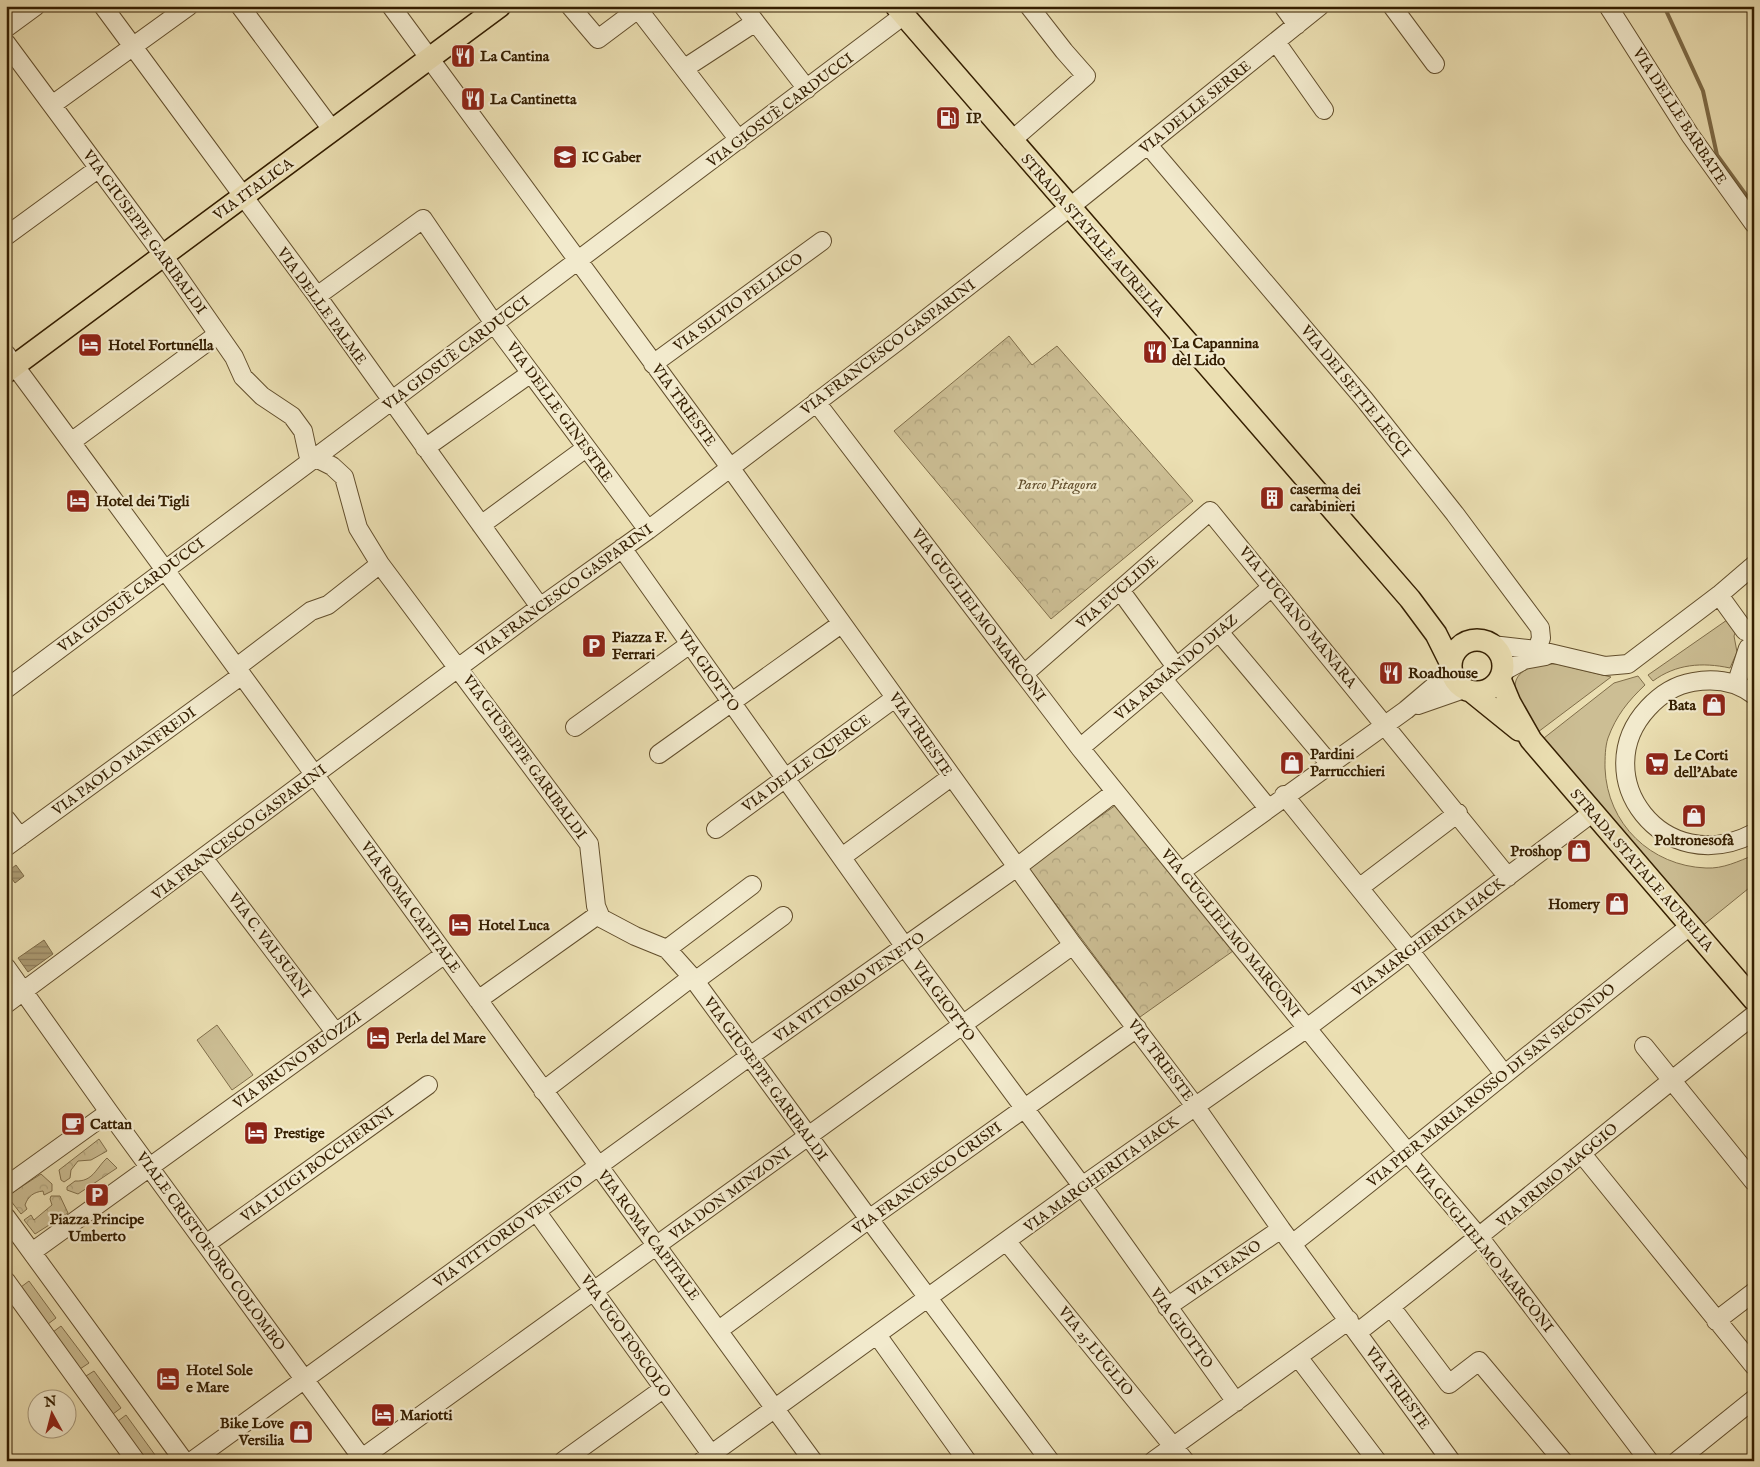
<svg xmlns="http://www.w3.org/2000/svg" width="1760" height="1467" font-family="'IM FELL English',serif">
<defs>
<pattern id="park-crowns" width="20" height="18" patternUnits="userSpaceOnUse" patternTransform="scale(1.25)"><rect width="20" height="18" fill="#ccbe94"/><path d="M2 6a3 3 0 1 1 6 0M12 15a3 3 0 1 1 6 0" fill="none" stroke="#b0a37e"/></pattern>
<pattern id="water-rules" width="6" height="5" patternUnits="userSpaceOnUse" patternTransform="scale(1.25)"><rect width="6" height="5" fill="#ad9d75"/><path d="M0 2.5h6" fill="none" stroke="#8e7f5e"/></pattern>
</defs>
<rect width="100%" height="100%" fill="#ebdfb2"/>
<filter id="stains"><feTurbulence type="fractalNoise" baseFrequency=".004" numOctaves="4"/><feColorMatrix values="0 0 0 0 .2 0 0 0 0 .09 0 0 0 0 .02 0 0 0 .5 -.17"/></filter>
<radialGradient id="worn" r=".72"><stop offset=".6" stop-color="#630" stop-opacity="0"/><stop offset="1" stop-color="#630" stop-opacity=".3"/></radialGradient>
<!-- green -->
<path fill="#ccbe94" stroke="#806e4a" d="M 1727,620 L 1736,631 L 1734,636 L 1737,652 L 1730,668 C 1702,662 1676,664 1653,681 L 1648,675 Z
M 1540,664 L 1557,664 L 1611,677 L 1538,732 C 1523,705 1494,677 1540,664 Z
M 1638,676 L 1645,685 C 1628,701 1616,716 1608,738 C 1605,747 1605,758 1605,768 C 1607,824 1651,866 1706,868 C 1723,869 1739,861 1754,855 L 1754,884 L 1701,927 L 1544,738 L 1614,683 Z
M 217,1025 L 253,1075 L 232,1090 L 197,1040 Z
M 29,1281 L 56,1318 L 48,1324 L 21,1287 Z
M 61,1326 L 89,1363 L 80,1369 L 53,1332 Z
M 94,1371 L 121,1408 L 113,1414 L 86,1376 Z
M 126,1415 L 158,1459 L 147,1461 L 118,1421 Z"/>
<!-- park -->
<path fill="url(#park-crowns)" stroke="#806e4a" d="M 1009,336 L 1032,365 L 1057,346 L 1193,501 L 1051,619 L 894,431 Z
M 1116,805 L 1233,951 L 1140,1017 L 1028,867 Z
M 99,1139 L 107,1151 L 91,1160 L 78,1161 L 71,1170 L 70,1178 L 64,1182 L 61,1180 L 59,1170 Z
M 107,1158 L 117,1168 L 78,1194 L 67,1190 L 67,1187 L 75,1181 C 93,1182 96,1168 107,1158 Z
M 41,1174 L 52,1184 L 52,1191 L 44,1195 L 43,1191 C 34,1192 28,1196 25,1205 L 27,1209 L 21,1214 L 7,1196 Z
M 51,1196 L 60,1196 L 68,1213 L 35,1234 L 24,1220 L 31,1215 L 34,1220 L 52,1205 L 50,1199 Z"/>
<!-- water -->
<path fill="url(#water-rules)" stroke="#7d6a46" d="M 16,865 L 24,876 L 15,883 L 7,872 Z
M 44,940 L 53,954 L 28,972 L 18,958 Z"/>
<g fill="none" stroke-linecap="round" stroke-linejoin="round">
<!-- stream -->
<path stroke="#7d6a46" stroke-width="4" d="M 1664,6 L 1703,91 L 1717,155 L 1754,206"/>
<defs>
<path id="minor" d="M 103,6 L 317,296 L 540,607
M 240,6 L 333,131
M 391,6 L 729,466 L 1073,945 L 1195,1106 L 1281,1229 L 1451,1461
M 570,6 L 598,39 L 642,6
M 743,6 L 807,89
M 1283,6 L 1297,25
M 1392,6 L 1435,64
M 1608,6 L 1690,135 L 1754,224
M 638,9 L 739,140
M 6,28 L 36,6
M 1276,42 L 1324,110
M 6,43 L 163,255 L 234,357 L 243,377 L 262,396 L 292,416 L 303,431 L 308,454 L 332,466 L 344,477 L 358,528 L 380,564 L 589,844 L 596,906 L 601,918 L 635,936 L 667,949 L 692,977 L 869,1219 L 1050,1461
M 685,68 L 754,23
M 52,105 L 189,6
M 1011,141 L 1086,76 L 1064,51 L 1029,6
M 1148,145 L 1364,399 L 1455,514 L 1540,628 L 1541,638 L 1537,650
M 6,236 L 99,168
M 317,296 L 423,219 L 495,325 L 648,530
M 6,354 C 278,721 544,1092 813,1461
M 653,364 L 822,241
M 816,402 L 1080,748 L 1408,1153 L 1480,1238 L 1649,1461
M 71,442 L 218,334
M 425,448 L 531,373
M 481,525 L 586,448
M 622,548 L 905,947 L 1082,1186 L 1236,1402
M 1120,590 L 1176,667
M 1719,595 L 1745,631
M 1219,632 L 1329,763
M 1492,645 L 1537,650 L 1605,666 L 1628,664 L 1719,595 L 1754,565
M 237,667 L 311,611 L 328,605 L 380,564
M 1502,672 L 1524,660 L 1546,656
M 1024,674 L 1210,511 L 1508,877
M 1162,678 L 1268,808
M 1736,685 L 1748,648
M 6,689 C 306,465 605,241 904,15
M 1754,695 C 1736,681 1715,678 1693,682 C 1675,685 1660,695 1648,708 C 1585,776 1663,881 1754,833
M 1418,705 L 1464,689
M 575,727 L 690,644
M 1080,748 L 1272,587
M 659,754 L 841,624
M 1284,795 L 1410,951 L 1504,1074
M 6,819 L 20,837
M 716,829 L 895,698
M 6,847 L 242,675
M 842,857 L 951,777
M 204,859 L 335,1032
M 1182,871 L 1406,710 L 1452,671
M 1359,888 L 1458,813
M 667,949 L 752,885
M 6,967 L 109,1112 L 364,1461
M 695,981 L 783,916
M 478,1000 L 599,914
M 6,1004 L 540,607 L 648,530 L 899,340 L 1070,207 L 1320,6
M 1644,1046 L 1754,1182
M 543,1091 L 692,977
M 1582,1154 L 1754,1366
M 6,1186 L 109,1112
M 536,1211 L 716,1461
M 6,1217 L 184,1461
M 1007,1242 L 1185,1461
M 206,1244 L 428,1085
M 1292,1244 C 1426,1139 1557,1031 1690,926
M 32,1252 L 445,954
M 6,1281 L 136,1461
M 1167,1307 L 1281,1229
M 1391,1307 L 1449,1384 L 1479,1361 L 1563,1461
M 1716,1321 L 1754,1292
M 719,1330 L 869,1219 L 1137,1028
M 1358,1332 C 1492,1229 1621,1119 1754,1015
M 877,1335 L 967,1461
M 1298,1357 L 1377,1461
M 362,1458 L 1073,945
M 192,1461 L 750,1056 L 1017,867 L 1115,792
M 563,1461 L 663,1389
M 702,1461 L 1082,1186 L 1307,1028 L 1592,813
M 1153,1461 L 1349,1320
M 1677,1461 L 1754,1399"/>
<path id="major" d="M 896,6 L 1410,599 L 1436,634 L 1451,664
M 6,372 L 500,6
M1451 666a26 26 0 1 1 52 0a26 26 0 1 1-52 0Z
M 1500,679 L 1510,703 L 1531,740 L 1754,1000
M 1472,692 L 1519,730"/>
</defs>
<!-- minor casing -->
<use href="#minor" stroke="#624e2c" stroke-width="20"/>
<!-- major casing -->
<use href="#major" stroke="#341e00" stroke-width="24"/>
<!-- minor -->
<use href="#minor" stroke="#f2eacd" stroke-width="18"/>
<!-- major -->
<use href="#major" stroke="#ebdfb2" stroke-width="21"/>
</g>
<!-- icons -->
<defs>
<symbol id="restaurant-square" viewBox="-11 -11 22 22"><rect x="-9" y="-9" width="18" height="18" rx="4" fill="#8f2418" stroke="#f2eacd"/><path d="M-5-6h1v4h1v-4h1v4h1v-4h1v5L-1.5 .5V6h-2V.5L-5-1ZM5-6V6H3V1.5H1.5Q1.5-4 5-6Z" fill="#fff"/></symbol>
<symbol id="fuel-square" viewBox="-11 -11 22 22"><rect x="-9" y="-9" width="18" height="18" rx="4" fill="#8f2418" stroke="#f2eacd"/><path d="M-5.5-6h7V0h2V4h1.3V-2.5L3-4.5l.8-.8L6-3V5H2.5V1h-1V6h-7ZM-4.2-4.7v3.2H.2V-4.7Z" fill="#fff"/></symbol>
<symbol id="school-square" viewBox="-11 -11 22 22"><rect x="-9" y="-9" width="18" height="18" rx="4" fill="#8f2418" stroke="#f2eacd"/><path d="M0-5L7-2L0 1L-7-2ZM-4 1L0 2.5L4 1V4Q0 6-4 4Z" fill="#fff"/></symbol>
<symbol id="hotel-square" viewBox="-11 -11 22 22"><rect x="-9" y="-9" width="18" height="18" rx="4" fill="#8f2418" stroke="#f2eacd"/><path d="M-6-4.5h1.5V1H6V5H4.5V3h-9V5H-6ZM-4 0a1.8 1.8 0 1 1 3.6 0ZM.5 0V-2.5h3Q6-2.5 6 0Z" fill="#fff"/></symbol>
<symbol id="building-square" viewBox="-11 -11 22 22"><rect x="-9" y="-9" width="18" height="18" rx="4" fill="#8f2418" stroke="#f2eacd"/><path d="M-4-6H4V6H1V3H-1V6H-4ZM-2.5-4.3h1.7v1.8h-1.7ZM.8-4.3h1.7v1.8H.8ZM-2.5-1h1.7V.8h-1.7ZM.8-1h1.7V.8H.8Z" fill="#fff"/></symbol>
<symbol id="parking-square" viewBox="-11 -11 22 22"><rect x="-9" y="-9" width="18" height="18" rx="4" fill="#8f2418" stroke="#f2eacd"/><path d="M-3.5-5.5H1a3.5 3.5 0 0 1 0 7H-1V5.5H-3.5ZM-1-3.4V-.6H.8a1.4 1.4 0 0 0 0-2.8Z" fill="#fff"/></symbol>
<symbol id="shop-square" viewBox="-11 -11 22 22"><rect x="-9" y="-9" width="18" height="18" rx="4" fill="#8f2418" stroke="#f2eacd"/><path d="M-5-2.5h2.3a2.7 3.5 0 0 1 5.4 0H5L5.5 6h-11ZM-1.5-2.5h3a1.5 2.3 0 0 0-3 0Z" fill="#fff"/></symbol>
<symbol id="supermarket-square" viewBox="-11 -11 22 22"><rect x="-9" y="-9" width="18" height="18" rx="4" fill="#8f2418" stroke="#f2eacd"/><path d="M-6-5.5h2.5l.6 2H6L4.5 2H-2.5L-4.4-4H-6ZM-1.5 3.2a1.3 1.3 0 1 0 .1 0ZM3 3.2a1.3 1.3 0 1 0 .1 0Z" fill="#fff"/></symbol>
<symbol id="cafe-square" viewBox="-11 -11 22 22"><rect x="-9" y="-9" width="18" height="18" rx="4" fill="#8f2418" stroke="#f2eacd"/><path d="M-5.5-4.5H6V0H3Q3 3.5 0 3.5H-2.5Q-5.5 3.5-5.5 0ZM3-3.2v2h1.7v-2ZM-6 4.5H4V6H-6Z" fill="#fff"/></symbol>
</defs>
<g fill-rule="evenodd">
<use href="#restaurant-square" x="449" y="42" width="28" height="28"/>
<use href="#restaurant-square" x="459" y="85" width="28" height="28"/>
<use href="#fuel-square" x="934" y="104" width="28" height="28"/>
<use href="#school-square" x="551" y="143" width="28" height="28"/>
<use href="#hotel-square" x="76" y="331" width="28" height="28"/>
<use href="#restaurant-square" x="1141" y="338" width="28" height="28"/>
<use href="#building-square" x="1258" y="484" width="28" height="28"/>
<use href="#hotel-square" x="64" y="487" width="28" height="28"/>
<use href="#parking-square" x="580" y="632" width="28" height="28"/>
<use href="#restaurant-square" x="1377" y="659" width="28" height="28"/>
<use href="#shop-square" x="1700" y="691" width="28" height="28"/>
<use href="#shop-square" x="1278" y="749" width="28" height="28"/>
<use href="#supermarket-square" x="1643" y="750" width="28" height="28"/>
<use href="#shop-square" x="1680" y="802" width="28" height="28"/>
<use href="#shop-square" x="1565" y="837" width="28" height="28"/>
<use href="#shop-square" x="1603" y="890" width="28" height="28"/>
<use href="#hotel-square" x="446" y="911" width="28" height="28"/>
<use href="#hotel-square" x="364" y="1024" width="28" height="28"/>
<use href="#cafe-square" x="59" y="1110" width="28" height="28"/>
<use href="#hotel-square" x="242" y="1119" width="28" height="28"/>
<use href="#parking-square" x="83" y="1181" width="28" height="28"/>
<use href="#hotel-square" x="154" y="1365" width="28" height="28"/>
<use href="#hotel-square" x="369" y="1401" width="28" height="28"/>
<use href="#shop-square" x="287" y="1418" width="28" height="28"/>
</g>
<g text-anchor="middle" stroke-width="4.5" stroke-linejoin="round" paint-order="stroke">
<!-- poi labels -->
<g font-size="15" font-weight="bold" fill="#341e00" stroke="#f2eacd" text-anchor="start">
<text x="480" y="61">La Cantina</text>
<text x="490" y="104">La Cantinetta</text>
<text x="966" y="123">IP</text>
<text x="582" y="162">IC Gaber</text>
<text x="1172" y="348">La Capannina<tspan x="1172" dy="17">del Lido</tspan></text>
<text x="108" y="350">Hotel Fortunella</text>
<text x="1290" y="494">caserma dei<tspan x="1290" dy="17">carabinieri</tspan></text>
<text x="96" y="506">Hotel dei Tigli</text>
<text x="612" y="642">Piazza F.<tspan x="612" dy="17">Ferrari</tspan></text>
<text x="1408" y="678">Roadhouse</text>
<text x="1696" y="710" text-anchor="end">Bata</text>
<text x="1310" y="759">Pardini<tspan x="1310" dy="17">Parrucchieri</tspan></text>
<text x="1674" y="760">Le Corti<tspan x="1674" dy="17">dell'Abate</tspan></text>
<text x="1694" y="845" text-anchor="middle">Poltronesofà</text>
<text x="1562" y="856" text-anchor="end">Proshop</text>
<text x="1600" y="909" text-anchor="end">Homery</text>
<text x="478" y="930">Hotel Luca</text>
<text x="396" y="1043">Perla del Mare</text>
<text x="90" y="1129">Cattan</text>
<text x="274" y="1138">Prestige</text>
<text x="97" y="1224" text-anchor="middle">Piazza Principe<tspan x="97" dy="17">Umberto</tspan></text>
<text x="186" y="1375">Hotel Sole<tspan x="186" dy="17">e Mare</tspan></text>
<text x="400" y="1420">Mariotti</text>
<text x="284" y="1428" text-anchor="end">Bike Love<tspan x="284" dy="17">Versilia</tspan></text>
</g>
<!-- street labels -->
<g font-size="15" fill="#341e00" stroke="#f2eacd">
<text transform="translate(1195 107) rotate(-39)" y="5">VIA DELLE SERRE</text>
<text transform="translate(780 110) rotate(-37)" y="5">VIA GIOSUÈ CARDUCCI</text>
<text transform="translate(1680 116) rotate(57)" y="5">VIA DELLE BARBATE</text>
<text transform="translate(253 189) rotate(-36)" y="5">VIA ITALICA</text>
<text transform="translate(145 232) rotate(54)" y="5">VIA GIUSEPPE GARIBALDI</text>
<text transform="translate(1093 235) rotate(49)" y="5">STRADA STATALE AURELIA</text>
<text transform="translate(738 302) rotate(-36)" y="5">VIA SILVIO PELLICO</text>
<text transform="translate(322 306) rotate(54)" y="5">VIA DELLE PALME</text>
<text transform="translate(888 347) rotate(-37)" y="5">VIA FRANCESCO GASPARINI</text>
<text transform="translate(456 353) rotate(-37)" y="5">VIA GIOSUÈ CARDUCCI</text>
<text transform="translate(1356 391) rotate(51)" y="5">VIA DEI SETTE LECCI</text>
<text transform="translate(684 405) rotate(54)" y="5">VIA TRIESTE</text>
<text transform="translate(560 412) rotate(54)" y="5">VIA DELLE GINESTRE</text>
<text transform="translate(564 590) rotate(-36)" y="5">VIA FRANCESCO GASPARINI</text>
<text transform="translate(1117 592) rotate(-41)" y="5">VIA EUCLIDE</text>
<text transform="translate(131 595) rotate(-37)" y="5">VIA GIOSUÈ CARDUCCI</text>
<text transform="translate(979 615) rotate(53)" y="5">VIA GUGLIELMO MARCONI</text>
<text transform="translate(1298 617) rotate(51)" y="5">VIA LUCIANO MANARA</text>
<text transform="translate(1176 667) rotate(-40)" y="5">VIA ARMANDO DIAZ</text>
<text transform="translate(709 671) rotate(55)" y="5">VIA GIOTTO</text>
<text transform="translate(921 734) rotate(55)" y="5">VIA TRIESTE</text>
<text transform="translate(525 757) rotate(54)" y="5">VIA GIUSEPPE GARIBALDI</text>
<text transform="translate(124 761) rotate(-36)" y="5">VIA PAOLO MANFREDI</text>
<text transform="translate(806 763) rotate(-36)" y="5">VIA DELLE QUERCE</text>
<text transform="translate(239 832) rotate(-37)" y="5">VIA FRANCESCO GASPARINI</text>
<text transform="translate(1642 870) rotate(49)" y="5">STRADA STATALE AURELIA</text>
<text transform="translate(411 907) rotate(54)" y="5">VIA ROMA CAPITALE</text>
<text transform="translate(1231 933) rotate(51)" y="5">VIA GUGLIELMO MARCONI</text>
<text transform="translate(1428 937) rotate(-37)" y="5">VIA MARGHERITA HACK</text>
<text transform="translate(270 945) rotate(53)" y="5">VIA C. VALSUANI</text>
<text transform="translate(849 987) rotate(-35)" y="5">VIA VITTORIO VENETO</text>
<text transform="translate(944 1001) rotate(54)" y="5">VIA GIOTTO</text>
<text transform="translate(297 1060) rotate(-36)" y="5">VIA BRUNO BUOZZI</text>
<text transform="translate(1161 1060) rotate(53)" y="5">VIA TRIESTE</text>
<text transform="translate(766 1079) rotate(54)" y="5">VIA GIUSEPPE GARIBALDI</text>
<text transform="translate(1491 1085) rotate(-39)" y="5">VIA PIER MARIA ROSSO DI SAN SECONDO</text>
<text transform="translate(317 1164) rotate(-36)" y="5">VIA LUIGI BOCCHERINI</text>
<text transform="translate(1101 1174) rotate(-36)" y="5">VIA MARGHERITA HACK</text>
<text transform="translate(1557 1175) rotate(-40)" y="5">VIA PRIMO MAGGIO</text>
<text transform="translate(927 1178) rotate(-36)" y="5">VIA FRANCESCO CRISPI</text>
<text transform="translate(730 1193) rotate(-36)" y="5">VIA DON MINZONI</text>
<text transform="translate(508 1231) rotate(-36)" y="5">VIA VITTORIO VENETO</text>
<text transform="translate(649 1235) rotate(53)" y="5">VIA ROMA CAPITALE</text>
<text transform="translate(1484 1248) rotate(51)" y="5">VIA GUGLIELMO MARCONI</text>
<text transform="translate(211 1251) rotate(54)" y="5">VIALE CRISTOFORO COLOMBO</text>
<text transform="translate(1224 1268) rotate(-35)" y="5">VIA TEANO</text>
<text transform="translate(1182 1328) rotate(54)" y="5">VIA GIOTTO</text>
<text transform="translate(626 1336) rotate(55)" y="5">VIA UGO FOSCOLO</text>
<text transform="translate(1096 1351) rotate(51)" y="5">VIA 25 LUGLIO</text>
<text transform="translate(1398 1388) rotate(54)" y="5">VIA TRIESTE</text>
</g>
<!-- park labels -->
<g font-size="15" font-style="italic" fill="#624e2c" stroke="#f2eacd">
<text x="1057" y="489">Parco Pitagora</text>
</g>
</g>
<!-- margin -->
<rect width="1760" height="1467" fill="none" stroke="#ebdfb2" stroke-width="25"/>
<rect x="8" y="8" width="1745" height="1452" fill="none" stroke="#341e00" stroke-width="2.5"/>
<rect x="12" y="12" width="1735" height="1442" fill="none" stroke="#341e00"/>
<!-- north arrow -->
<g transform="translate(52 1414) rotate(353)"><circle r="24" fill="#f2eacd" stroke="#a6987b"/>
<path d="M0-4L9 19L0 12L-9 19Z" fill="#8f2418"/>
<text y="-8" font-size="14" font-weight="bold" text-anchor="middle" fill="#341e00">N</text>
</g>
<rect width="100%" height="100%" filter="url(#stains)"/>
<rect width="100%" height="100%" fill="url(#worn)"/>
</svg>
